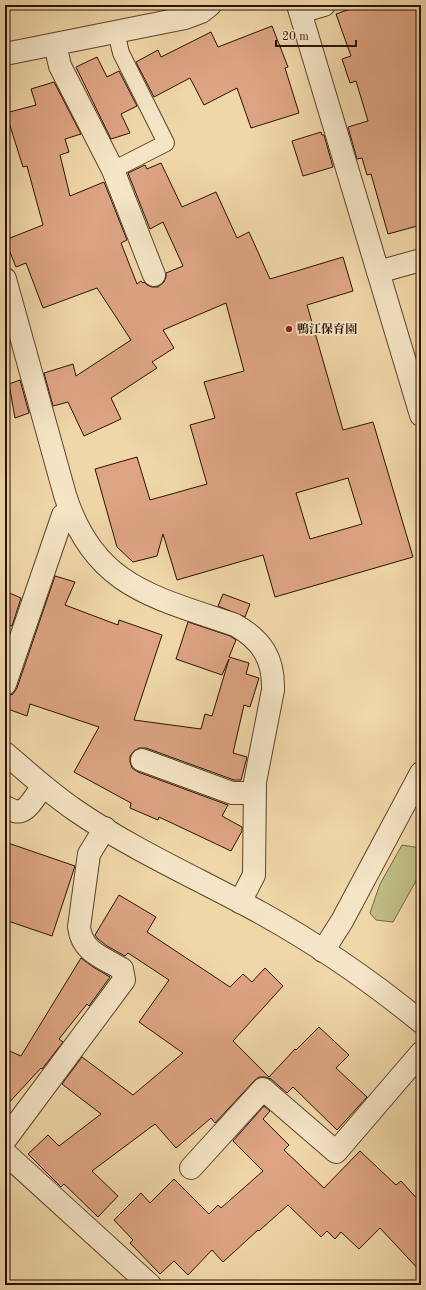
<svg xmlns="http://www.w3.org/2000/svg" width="426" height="1290" font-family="'Old Standard TT','Noto Serif JP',serif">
<rect width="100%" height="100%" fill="#f0d7a8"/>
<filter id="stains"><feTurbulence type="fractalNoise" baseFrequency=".005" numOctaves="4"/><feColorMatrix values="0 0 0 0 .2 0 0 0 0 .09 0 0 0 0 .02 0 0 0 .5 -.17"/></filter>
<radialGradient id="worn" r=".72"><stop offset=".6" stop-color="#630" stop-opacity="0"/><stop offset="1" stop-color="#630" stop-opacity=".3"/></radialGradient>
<!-- green -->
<path fill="#bebd84" stroke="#746845" d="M 402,845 L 421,848 L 421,872 L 393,922 L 376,920 L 370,913 L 380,884 Z"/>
<!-- building -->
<path fill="#dda483" stroke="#2b1206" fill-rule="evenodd" d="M 362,5 L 421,5 L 421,225 L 388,234 L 371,174 L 367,175 L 362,158 L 357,159 L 348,127 L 368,121 L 356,81 L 350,83 L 342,59 L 351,56 L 336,14 Z
M 272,26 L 288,67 L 285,68 L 299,113 L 251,128 L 237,88 L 204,105 L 190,78 L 154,97 L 136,62 L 158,50 L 161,57 L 211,32 L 218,47 Z
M 97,57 L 107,77 L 119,71 L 137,106 L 121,114 L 130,133 L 111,139 L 76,67 Z
M 54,82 L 81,134 L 65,139 L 69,152 L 60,155 L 70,196 L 104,182 L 127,240 L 121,243 L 137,284 L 141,281 L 143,283 L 144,282 L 147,285 L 152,287 L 158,287 L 164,282 L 166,277 L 166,273 L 183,266 L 163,222 L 150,229 L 128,173 L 145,165 L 147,169 L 161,163 L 182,207 L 216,192 L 237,238 L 249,232 L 270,279 L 343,257 L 353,291 L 307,305 L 343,430 L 373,422 L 413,557 L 275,597 L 263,555 L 177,580 L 163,534 L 157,556 L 133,562 L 117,547 L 95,469 L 137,457 L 150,500 L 207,484 L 190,425 L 215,418 L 204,382 L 244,371 L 226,303 L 163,330 L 174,348 L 152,362 L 157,368 L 111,398 L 121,419 L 84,436 L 68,402 L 53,406 L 44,373 L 73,364 L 76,376 L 131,340 L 97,288 L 43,308 L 26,263 L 16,267 L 5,240 L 43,225 L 27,166 L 23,167 L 6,113 L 36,105 L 31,89 ZM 348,478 L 362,524 L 310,539 L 296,493 Z
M 321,132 L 322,135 L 324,135 L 333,167 L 303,176 L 292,141 Z
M 20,380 L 29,413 L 15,418 L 9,384 Z
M 55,576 L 75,582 L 65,605 L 118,625 L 119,620 L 162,635 L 134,720 L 201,729 L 205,714 L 212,716 L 229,659 L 222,675 L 176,659 L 188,622 L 230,636 L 236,640 L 229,657 L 249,663 L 246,674 L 259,678 L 250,707 L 244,705 L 233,753 L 247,757 L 241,780 L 234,780 L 146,748 L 139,748 L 134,751 L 130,756 L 130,762 L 132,768 L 138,772 L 228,805 L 222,816 L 242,827 L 242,831 L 231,851 L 159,817 L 158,820 L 130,808 L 131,803 L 74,772 L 99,727 L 30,704 L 27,716 L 5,708 L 7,696 L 13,694 L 17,688 Z
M 5,591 L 21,598 L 12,626 L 5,623 Z
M 223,594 L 250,604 L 245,617 L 218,606 Z
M 5,842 L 75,866 L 52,936 L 5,920 Z
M 119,895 L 156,917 L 147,932 L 230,987 L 243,974 L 252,982 L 265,968 L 283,986 L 233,1041 L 269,1077 L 295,1049 L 296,1050 L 319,1027 L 349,1055 L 336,1068 L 367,1097 L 337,1130 L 293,1087 L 287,1093 L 271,1079 L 265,1077 L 259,1077 L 254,1081 L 215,1123 L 211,1118 L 176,1148 L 155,1124 L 92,1171 L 118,1196 L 98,1217 L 64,1184 L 61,1187 L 28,1154 L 48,1135 L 59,1146 L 101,1114 L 62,1084 L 82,1057 L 133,1095 L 183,1053 L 139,1022 L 169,980 L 128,953 L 125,956 L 107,946 L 98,939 L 95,935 Z
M 81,958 L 93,967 L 110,977 L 89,1006 L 87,1004 L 59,1039 L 63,1042 L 42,1069 L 41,1068 L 5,1107 L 5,1049 L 21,1056 Z
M 264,1106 L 270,1111 L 263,1119 L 289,1145 L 284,1150 L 324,1188 L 360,1151 L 396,1185 L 401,1181 L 421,1203 L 421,1272 L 380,1228 L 359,1249 L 341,1232 L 335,1239 L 327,1231 L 321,1237 L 288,1205 L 259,1231 L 258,1230 L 223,1262 L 212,1250 L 188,1275 L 174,1261 L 160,1274 L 130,1243 L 133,1240 L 114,1220 L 141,1193 L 150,1203 L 174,1179 L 209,1214 L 218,1205 L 221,1208 L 263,1171 L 233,1141 Z"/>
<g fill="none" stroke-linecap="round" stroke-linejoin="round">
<defs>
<path id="service" d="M 113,170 L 166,143 L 121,53 L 116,32"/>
<path id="minor" d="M 298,5 L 421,415
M 300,12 L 324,5
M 55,44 L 60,66 L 113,170 L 154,275
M 5,54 L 185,18 L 201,12 L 210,5
M 378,272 L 421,260
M 5,279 L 65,495 C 94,587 154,597 235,625 C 262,640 274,659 273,690 L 255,782 L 254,875 L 240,902
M 5,684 L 63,515 L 70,512
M 142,760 L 232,793 L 254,793
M 5,807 C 10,809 16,813 21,811 C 30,808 37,793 43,786
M 323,951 L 342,921 L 421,773
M 5,1140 L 124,980 L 122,969 C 102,957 82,952 79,927 L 89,854 L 105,828
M 5,1153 L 150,1285
M 191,1168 L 263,1089 L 336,1152 L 421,1053"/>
<path id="tertiary" d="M 5,753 C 28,773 50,793 75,810 C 133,850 199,879 261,913 C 317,944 371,981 421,1022"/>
</defs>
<!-- service casing -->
<use href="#service" stroke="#5c432e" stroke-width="18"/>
<!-- minor casing -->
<use href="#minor" stroke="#5c432e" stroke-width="24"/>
<!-- tertiary casing -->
<use href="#tertiary" stroke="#5c432e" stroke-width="24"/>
<!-- service -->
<use href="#service" stroke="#f5e5c6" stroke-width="16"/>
<!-- minor -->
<use href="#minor" stroke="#f5e5c6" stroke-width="22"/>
<!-- tertiary -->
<use href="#tertiary" stroke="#f5e5c6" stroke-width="22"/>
</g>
<!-- markers -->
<circle fill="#8f2418" stroke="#f5e5c6" stroke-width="1.5" cx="289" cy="329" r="4"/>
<g text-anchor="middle" stroke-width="4" stroke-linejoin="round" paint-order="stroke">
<!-- poi labels -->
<g font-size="12" font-weight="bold" fill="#2b1206" stroke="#f5e5c6" text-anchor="start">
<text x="297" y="333">鴨江保育園</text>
</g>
</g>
<!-- margin -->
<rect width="426" height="1290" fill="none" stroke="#f0d7a8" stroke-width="20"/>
<rect x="6" y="6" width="414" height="1278" fill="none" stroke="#2b1206" stroke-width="2"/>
<rect x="10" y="10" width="406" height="1270" fill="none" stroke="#2b1206"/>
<!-- scale -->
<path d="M276 40v6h80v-6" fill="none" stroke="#2b1206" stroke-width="2"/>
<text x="282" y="40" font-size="12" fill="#2b1206" stroke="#f5e5c6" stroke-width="3" paint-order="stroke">20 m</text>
<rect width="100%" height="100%" filter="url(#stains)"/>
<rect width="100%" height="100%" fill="url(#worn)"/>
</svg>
